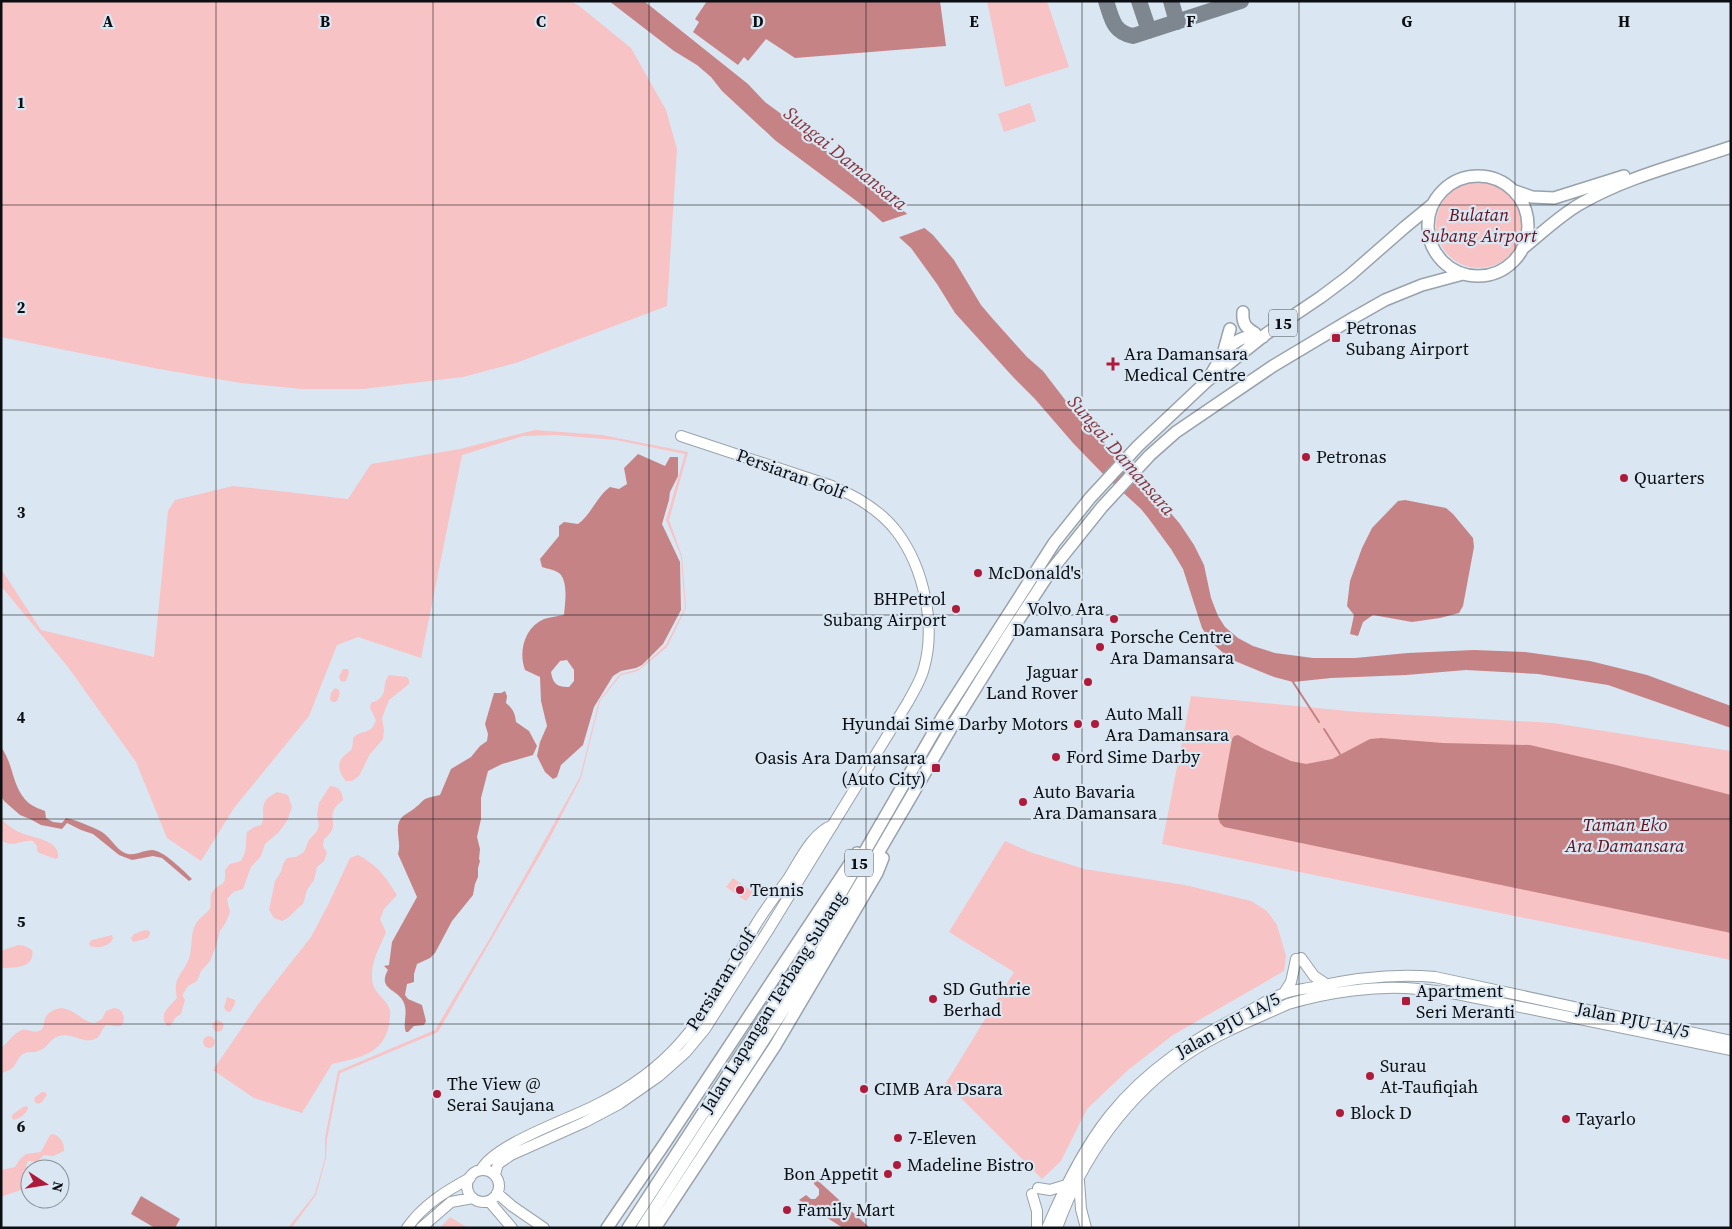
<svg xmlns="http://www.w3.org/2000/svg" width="1732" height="1229" font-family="'Source Serif 4',serif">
<rect width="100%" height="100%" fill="#dae6f1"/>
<!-- green -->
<path fill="#f8c3c4" d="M 1,1 L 569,1 L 578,5 L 631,48 L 666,110 L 677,149 L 667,306 L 516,363 L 463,377 L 363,389 L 302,389 L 241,383 L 159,369 L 1,337 Z
M 987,1 L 1047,1 L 1069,67 L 1005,87 Z
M 1030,103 L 1036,121 L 1004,132 L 998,114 Z
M1436 225a43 43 0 1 1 86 0a43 43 0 1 1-86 0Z
M 535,430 L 602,435 L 688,452 L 669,520 L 682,556 L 686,608 L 667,647 L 638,671 L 621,675 L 600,701 L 581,778 L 547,843 L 438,1032 L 340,1073 L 327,1139 L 326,1158 L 316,1195 L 292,1227 L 288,1228 L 315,1194 L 325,1158 L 325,1138 L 338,1071 L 435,1030 L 490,938 L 580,777 L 599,701 L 620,674 L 639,669 L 666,645 L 685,608 L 681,556 L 666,520 L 685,454 L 616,440 L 556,435 L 523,436 L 462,455 L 421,658 L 358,637 L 337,645 L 309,716 L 234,808 L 201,861 L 167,838 L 136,762 L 68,667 L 1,586 L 1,569 L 41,630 L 154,657 L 168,511 L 175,500 L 233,486 L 348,499 L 371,464 L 460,449 Z
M 343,669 L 348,669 L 349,673 L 346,681 L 342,682 L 340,680 L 339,676 Z
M 389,675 L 407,677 L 409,680 L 409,684 L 389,700 L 382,718 L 384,730 L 383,739 L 370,754 L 359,776 L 352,781 L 346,781 C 341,775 336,766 342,758 C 344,755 348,753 351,750 C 353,746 353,742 353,738 C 363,728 371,736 376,720 L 370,708 L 371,703 C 391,696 380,686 389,675 Z
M 335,688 L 339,690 C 340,695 339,698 336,702 L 332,702 L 330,699 L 331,693 Z
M 1191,696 L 1358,712 L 1553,723 L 1731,751 L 1731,960 L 1162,844 Z
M 330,786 C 340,787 342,791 343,800 C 320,818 345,823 324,839 L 323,846 L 327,853 L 324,861 L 317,867 L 314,880 L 307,890 L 303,904 C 294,910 292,917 282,921 L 274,918 L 269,910 L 275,881 L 281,872 L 283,864 L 287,858 L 296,857 L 304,852 L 309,840 L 317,831 L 319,825 L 317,814 L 319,803 Z
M 277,792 L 288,795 L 292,807 L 287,821 L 279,832 L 265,844 L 261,856 L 251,867 L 243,889 L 233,892 L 227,899 L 230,912 L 226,922 L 220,931 L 216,946 L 210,961 L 201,971 L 197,981 L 188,986 L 183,994 L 183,997 L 185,1000 L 181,1014 L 176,1017 L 170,1026 L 167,1026 C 158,1014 169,1007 177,998 C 172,975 185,974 190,955 C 192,946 191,936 194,928 C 197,919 204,916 209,910 C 213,904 208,897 213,891 C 221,881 226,889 225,870 L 230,864 L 241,861 C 248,850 245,844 247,832 L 254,827 L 261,825 C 266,817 260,808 266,800 C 268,797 274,794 277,792 Z
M 1,819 C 7,825 14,830 21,833 C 33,838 61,840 58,858 L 56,859 L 39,853 L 37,851 L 37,846 L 33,841 C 21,839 14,849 1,840 Z
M 1005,841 L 1030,852 L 1084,869 L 1185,885 L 1251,901 L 1267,911 L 1277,925 L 1286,956 L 1284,971 L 1173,1035 L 1128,1070 L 1087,1109 L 1061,1161 L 1042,1179 L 946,1083 L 1014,972 L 949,932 Z
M 358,855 C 378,866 385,876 397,895 L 384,909 L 380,919 L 386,932 C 380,947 371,961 372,977 C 372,994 385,996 390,1010 C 391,1014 389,1020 389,1025 C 383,1055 357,1058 332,1064 L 302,1113 L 254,1098 L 213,1070 L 259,1003 L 311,937 L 328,905 L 350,858 Z
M 733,878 L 753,892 L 746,901 L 726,887 Z
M 145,930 L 150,931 L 150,934 L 148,938 L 133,942 L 131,938 L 134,934 Z
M 112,935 L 113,938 C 111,946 98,949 90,946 L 89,943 L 92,940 Z
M 18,945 L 25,946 L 32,950 C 36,968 14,968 1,968 L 1,951 Z
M 227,997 L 235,1000 L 235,1004 L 230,1012 L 226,1011 L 224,1007 Z
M 60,1008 C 78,1010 81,1022 95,1023 L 102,1019 L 106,1011 L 114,1008 L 119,1009 C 124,1014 126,1020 121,1026 C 116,1027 111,1025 106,1025 C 102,1029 101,1035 97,1038 C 84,1046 71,1030 56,1037 C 50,1040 46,1049 38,1051 C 33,1053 29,1051 23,1054 C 14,1060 19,1069 1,1073 L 1,1048 C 8,1043 13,1033 22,1030 C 28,1029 35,1034 41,1030 C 45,1027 43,1023 45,1019 C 47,1012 54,1010 60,1008 Z
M212.5 1026a5.5 5.5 0 1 1 11 0a5.5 5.5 0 1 1-11 0Z
M203 1042a6 6 0 1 1 12 0a6 6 0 1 1-12 0Z
M 42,1092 L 45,1092 L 47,1095 L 42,1102 L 38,1104 L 35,1102 L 34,1098 Z
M 27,1106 L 28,1109 C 25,1115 20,1118 14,1120 L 12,1118 L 12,1115 L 23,1107 Z
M 53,1134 C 60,1135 65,1145 64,1151 L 53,1156 L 44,1155 L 37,1162 L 28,1161 C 25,1168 27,1170 28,1177 C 30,1192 10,1192 1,1197 L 1,1170 L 15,1167 L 20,1159 L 26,1154 L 41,1152 L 50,1135 Z
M 450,1217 L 468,1228 L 440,1228 Z"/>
<!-- water -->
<path fill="#c68386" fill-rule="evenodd" d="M 609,1 L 644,1 L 748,84 L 765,102 L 784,116 L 805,135 L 877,189 L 933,235 L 954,260 L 981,305 L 992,318 L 1027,357 L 1043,371 L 1079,418 L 1158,498 L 1180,524 L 1194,545 L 1204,565 L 1211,598 L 1218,616 L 1225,627 L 1238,638 L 1253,646 L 1275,653 L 1313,658 L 1355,658 L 1408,653 L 1474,650 L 1525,652 L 1590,661 L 1647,675 L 1731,706 L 1731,728 L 1608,685 L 1538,674 L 1466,670 L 1406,675 L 1331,678 L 1293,682 L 1274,677 L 1230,659 L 1211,642 L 1202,628 L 1183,569 L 1171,549 L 1149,519 L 1141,509 L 1105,476 L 1073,443 L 1035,399 L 1014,378 L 955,313 L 937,284 L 911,248 L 870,211 L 776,141 L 722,91 L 711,77 L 697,65 L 674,51 Z
M 707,1 L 940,1 L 946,46 L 795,58 L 766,39 L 748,61 L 744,57 L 738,65 L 693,32 L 699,22 L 695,19 Z
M 638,454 L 665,466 L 670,457 L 678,457 L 678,476 L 670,492 L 669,500 L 662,524 L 680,562 L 681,610 L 663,644 L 642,665 L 636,668 L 621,671 L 613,676 L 594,707 L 583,745 L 561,765 L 557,777 L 553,779 L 545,772 L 537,756 L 540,742 L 547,726 L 541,701 L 540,677 L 525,670 C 518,651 525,627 544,619 C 550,617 558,616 564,615 C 565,603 568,585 561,575 C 557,570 548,569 542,567 L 540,559 L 559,536 L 559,526 L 564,522 L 578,524 C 591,515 597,496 610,487 L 619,489 L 627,484 L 624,468 ZM 567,660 L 574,670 L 574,681 L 569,687 C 557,687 553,684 551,672 L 560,661 Z
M 1405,500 L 1446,508 L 1453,514 L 1473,538 L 1474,547 L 1463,606 L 1459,613 L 1440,618 L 1412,622 L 1373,615 L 1363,622 L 1358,636 L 1350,634 L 1354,615 L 1347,606 L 1350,581 L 1362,548 L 1372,528 L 1398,501 Z
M 505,691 L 507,696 L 506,703 C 513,709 515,713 516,722 L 529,731 L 537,746 L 533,755 L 502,764 L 488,771 L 481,798 L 481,819 L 477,837 L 480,849 L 479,859 L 480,861 L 478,868 L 478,877 L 475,884 L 473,895 L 452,921 L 435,953 L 430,958 L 417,964 L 414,974 L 414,982 L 407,984 L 405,995 L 408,999 L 422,1005 L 426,1021 L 424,1025 L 414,1026 L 408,1032 L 406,1032 C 402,1024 409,1012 403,1001 C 397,989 377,989 388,970 L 384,966 L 389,965 L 392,942 L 417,897 L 398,854 C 401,845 397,836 398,826 C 400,814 409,814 416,807 C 419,805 422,801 425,799 C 429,797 436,796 440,795 L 451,769 L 471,757 L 480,746 L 487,741 L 488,734 L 485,724 L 494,693 L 501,693 Z
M 1238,735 L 1262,748 L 1291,761 L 1306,764 L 1332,759 L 1370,739 L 1381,738 L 1443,743 L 1530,745 L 1616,765 L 1731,795 L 1731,933 L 1224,827 L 1220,823 L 1218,816 L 1232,739 L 1234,736 Z
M 1,747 C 15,766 11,788 30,804 C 34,807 40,809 45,811 L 46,818 L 53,822 L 62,823 L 66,818 C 76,820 93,827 102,832 C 111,838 116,849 125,853 C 134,857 143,850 152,850 C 163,850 184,871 192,879 L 189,881 L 162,858 L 153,856 L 132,860 L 119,855 L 93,834 L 81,830 L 67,823 L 62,829 L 41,825 L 30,819 L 20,815 L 4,801 L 1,796 Z
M 815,1178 L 870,1228 L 843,1228 L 799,1200 L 806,1195 L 811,1199 L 815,1199 L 819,1195 L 819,1189 L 814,1184 Z
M 141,1196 L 180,1219 L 175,1228 L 155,1228 L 131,1214 Z"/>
<!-- pier -->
<path fill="#dae6f1" d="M 910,213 L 927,227 L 897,238 L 881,223 Z"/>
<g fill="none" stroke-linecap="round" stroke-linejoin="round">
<!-- stream -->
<path stroke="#c68386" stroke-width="2" d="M 1294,680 L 1293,682 L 1319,722
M 1324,729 L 1340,754"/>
<!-- taxiway -->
<path stroke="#7e878f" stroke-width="16" d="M 1106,1 C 1112,19 1113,32 1133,36 L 1241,1
M 1139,1 L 1149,31
M 1171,1 L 1177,22"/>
<defs>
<path id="secondary" d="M 1301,958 L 1314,976 L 1326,984
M 1284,993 L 1291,982 L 1296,959
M 481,1170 C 494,1144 570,1119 598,1104 C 628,1089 658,1068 680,1043 C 711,1009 731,965 755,926 C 765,909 777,894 788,879 C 800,860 812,833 833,825
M467 1186a16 16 0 1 1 32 0a16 16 0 1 1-32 0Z
M 495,1174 L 498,1164 L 511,1155 L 585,1122 L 619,1104 L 659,1076 L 686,1052 L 705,1029 L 767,932 L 908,702 C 914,691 921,680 924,668 C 936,625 924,568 897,532 C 881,511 856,496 832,486 L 681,436
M 1079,1181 L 1081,1209 L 1086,1228
M 1038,1188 L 1050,1190 L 1066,1185
M 497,1193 L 512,1206 L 544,1228
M 1032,1194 L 1037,1211 L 1037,1228
M 489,1201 L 512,1228
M 407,1228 C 423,1205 446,1191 470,1178
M 421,1228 L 451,1202 L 473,1198
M 1047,1228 C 1064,1188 1083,1149 1110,1115 C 1147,1069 1195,1038 1247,1012 C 1259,1006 1272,997 1285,993 C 1294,990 1305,989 1314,987 C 1354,978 1394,973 1435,977 L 1731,1041
M 1057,1228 C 1082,1158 1126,1095 1189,1053 C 1219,1033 1255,1019 1288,1004 C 1328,992 1377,985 1418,989 C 1431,990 1444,992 1457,994 L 1731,1050"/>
<path id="primary" d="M1428 226a50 50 0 1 1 100 0a50 50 0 1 1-100 0Z
M 1515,191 L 1532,197 L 1554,198 L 1624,176
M 1522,249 C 1541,234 1559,216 1580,204 C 1626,177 1681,164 1731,147
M 1243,312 C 1242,324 1246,328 1255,333
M 1224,352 C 1237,339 1244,335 1263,337
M 1210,376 L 1223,354 L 1230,329
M 607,1228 L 665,1143 L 857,853
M 628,1228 L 800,964 L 943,716 L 1054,543 L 1090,498 L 1138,446 L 1207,381 L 1266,334 L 1321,297 L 1349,276 L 1405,227 L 1433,204
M 642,1228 L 817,958 L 954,723 L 1008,636 L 1050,572 L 1102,507 L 1150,455 L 1176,432 L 1273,366 L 1355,317 L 1385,300 L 1422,285 L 1463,274
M 655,1228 L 775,1046 L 877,873 L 883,858"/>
</defs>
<!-- secondary casing -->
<use href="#secondary" stroke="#97a2ac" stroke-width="12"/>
<!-- primary casing -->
<use href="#primary" stroke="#97a2ac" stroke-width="14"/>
<!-- secondary -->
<use href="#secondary" stroke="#fff" stroke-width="10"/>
<!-- primary -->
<use href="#primary" stroke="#fff" stroke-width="11"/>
</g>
<!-- grid -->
<path fill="none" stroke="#0b0f13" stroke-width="1" stroke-opacity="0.55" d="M 216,1 L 216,1228M 433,1 L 433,1228M 649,1 L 649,1228M 866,1 L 866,1228M 1082,1 L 1082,1228M 1299,1 L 1299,1228M 1515,1 L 1515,1228M 1,205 L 1731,205M 1,410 L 1731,410M 1,615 L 1731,615M 1,819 L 1731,819M 1,1024 L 1731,1024"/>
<!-- markers -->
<g fill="#ae1a39" stroke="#dae6f1" stroke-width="2">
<rect x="1331" y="333" width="10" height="10" rx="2.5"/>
<path d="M1110.5 356.5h5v5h5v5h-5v5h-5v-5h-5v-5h5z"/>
<circle cx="1306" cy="457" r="5"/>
<circle cx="1624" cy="478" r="5"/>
<circle cx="978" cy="573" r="5"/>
<circle cx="956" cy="609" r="5"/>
<circle cx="1114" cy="619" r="5"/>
<circle cx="1100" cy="647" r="5"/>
<circle cx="1088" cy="682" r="5"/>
<circle cx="1078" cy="724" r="5"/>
<circle cx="1095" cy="724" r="5"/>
<circle cx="1056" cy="757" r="5"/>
<rect x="931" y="763" width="10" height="10" rx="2.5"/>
<circle cx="1023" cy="802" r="5"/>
<circle cx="740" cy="890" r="5"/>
<circle cx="933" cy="999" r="5"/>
<rect x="1401" y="996" width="10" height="10" rx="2.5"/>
<circle cx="1370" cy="1076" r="5"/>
<circle cx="864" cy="1089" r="5"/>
<circle cx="437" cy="1094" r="5"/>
<circle cx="1340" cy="1113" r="5"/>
<circle cx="1566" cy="1119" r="5"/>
<circle cx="898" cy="1138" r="5"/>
<circle cx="897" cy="1165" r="5"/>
<circle cx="888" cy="1174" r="5"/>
<circle cx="787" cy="1210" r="5"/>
</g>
<g text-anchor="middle" stroke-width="4.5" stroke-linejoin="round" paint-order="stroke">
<!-- shield labels -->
<g fill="#dae6f1" stroke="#495056" stroke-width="1">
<rect x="1269" y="309.5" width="28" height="27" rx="4"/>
<rect x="845" y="849.5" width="28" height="27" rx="4"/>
</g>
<g font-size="16" font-weight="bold" fill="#0b0f13">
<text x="1283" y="329">15</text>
<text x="859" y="869">15</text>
</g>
<!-- park labels -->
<g font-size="18" font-style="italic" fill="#61101e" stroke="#dae6f1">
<text x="1479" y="221">Bulatan<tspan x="1479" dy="21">Subang Airport</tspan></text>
<text x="1625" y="831">Taman Eko<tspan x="1625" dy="21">Ara Damansara</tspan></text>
</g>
<!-- poi labels -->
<g font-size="18" fill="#0b0f13" stroke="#dae6f1" text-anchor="start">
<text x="1346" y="334">Petronas<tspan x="1346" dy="21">Subang Airport</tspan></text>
<text x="1124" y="360">Ara Damansara<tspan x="1124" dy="21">Medical Centre</tspan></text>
<text x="1316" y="463">Petronas</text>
<text x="1634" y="484">Quarters</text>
<text x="988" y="579">McDonald's</text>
<text x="946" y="605" text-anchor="end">BHPetrol<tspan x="946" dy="21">Subang Airport</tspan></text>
<text x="1104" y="615" text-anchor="end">Volvo Ara<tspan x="1104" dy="21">Damansara</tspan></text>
<text x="1110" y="643">Porsche Centre<tspan x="1110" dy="21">Ara Damansara</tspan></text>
<text x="1078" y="678" text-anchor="end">Jaguar<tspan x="1078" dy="21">Land Rover</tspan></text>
<text x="1105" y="720">Auto Mall<tspan x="1105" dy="21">Ara Damansara</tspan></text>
<text x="1068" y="730" text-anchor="end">Hyundai Sime Darby Motors</text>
<text x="1066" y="763">Ford Sime Darby</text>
<text x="926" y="764" text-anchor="end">Oasis Ara Damansara<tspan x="926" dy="21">(Auto City)</tspan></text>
<text x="1033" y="798">Auto Bavaria<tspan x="1033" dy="21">Ara Damansara</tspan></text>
<text x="750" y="896">Tennis</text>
<text x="943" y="995">SD Guthrie<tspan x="943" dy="21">Berhad</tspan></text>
<text x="1416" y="997">Apartment<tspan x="1416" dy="21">Seri Meranti</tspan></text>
<text x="1380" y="1072">Surau<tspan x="1380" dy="21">At-Taufiqiah</tspan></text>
<text x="447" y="1090">The View @<tspan x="447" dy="21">Serai Saujana</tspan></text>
<text x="874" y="1095">CIMB Ara Dsara</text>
<text x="1350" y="1119">Block D</text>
<text x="1576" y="1125">Tayarlo</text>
<text x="908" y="1144">7-Eleven</text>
<text x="907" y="1171">Madeline Bistro</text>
<text x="878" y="1180" text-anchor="end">Bon Appetit</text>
<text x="797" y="1216">Family Mart</text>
</g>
<!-- street labels -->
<g font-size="18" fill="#0b0f13" stroke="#dae6f1">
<text transform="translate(791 474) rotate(20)" y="6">Persiaran Golf</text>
<text transform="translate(721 980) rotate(-58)" y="6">Persiaran Golf</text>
<text transform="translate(773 1002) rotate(-58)" y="6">Jalan Lapangan Terbang Subang</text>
<text transform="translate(1633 1020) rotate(12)" y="6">Jalan PJU 1A/5</text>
<text transform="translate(1228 1025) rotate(-29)" y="6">Jalan PJU 1A/5</text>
</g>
<!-- water labels -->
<g font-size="19" font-style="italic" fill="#87353d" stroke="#dae6f1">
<text transform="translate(846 158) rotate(39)" y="7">Sungai Damansara</text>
<text transform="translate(1122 455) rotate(49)" y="7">Sungai Damansara</text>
</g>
</g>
<g font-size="16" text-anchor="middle" font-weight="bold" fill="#0b0f13" stroke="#dae6f1" stroke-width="4.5" stroke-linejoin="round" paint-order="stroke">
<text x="108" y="27">A</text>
<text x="325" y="27">B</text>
<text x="541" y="27">C</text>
<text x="758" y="27">D</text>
<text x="974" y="27">E</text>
<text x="1191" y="27">F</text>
<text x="1407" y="27">G</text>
<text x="1624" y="27">H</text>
<text x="21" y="108">1</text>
<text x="21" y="313">2</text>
<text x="21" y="518">3</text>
<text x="21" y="723">4</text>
<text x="21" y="927">5</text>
<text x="21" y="1132">6</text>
</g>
<!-- border -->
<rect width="1732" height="1229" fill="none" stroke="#0b0f13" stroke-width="5"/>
<!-- north arrow -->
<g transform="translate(45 1184) rotate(102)"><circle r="24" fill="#dae6f1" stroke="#879098"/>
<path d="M0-4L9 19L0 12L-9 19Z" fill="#ae1a39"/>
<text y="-8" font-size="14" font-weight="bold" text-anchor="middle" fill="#0b0f13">N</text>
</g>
</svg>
